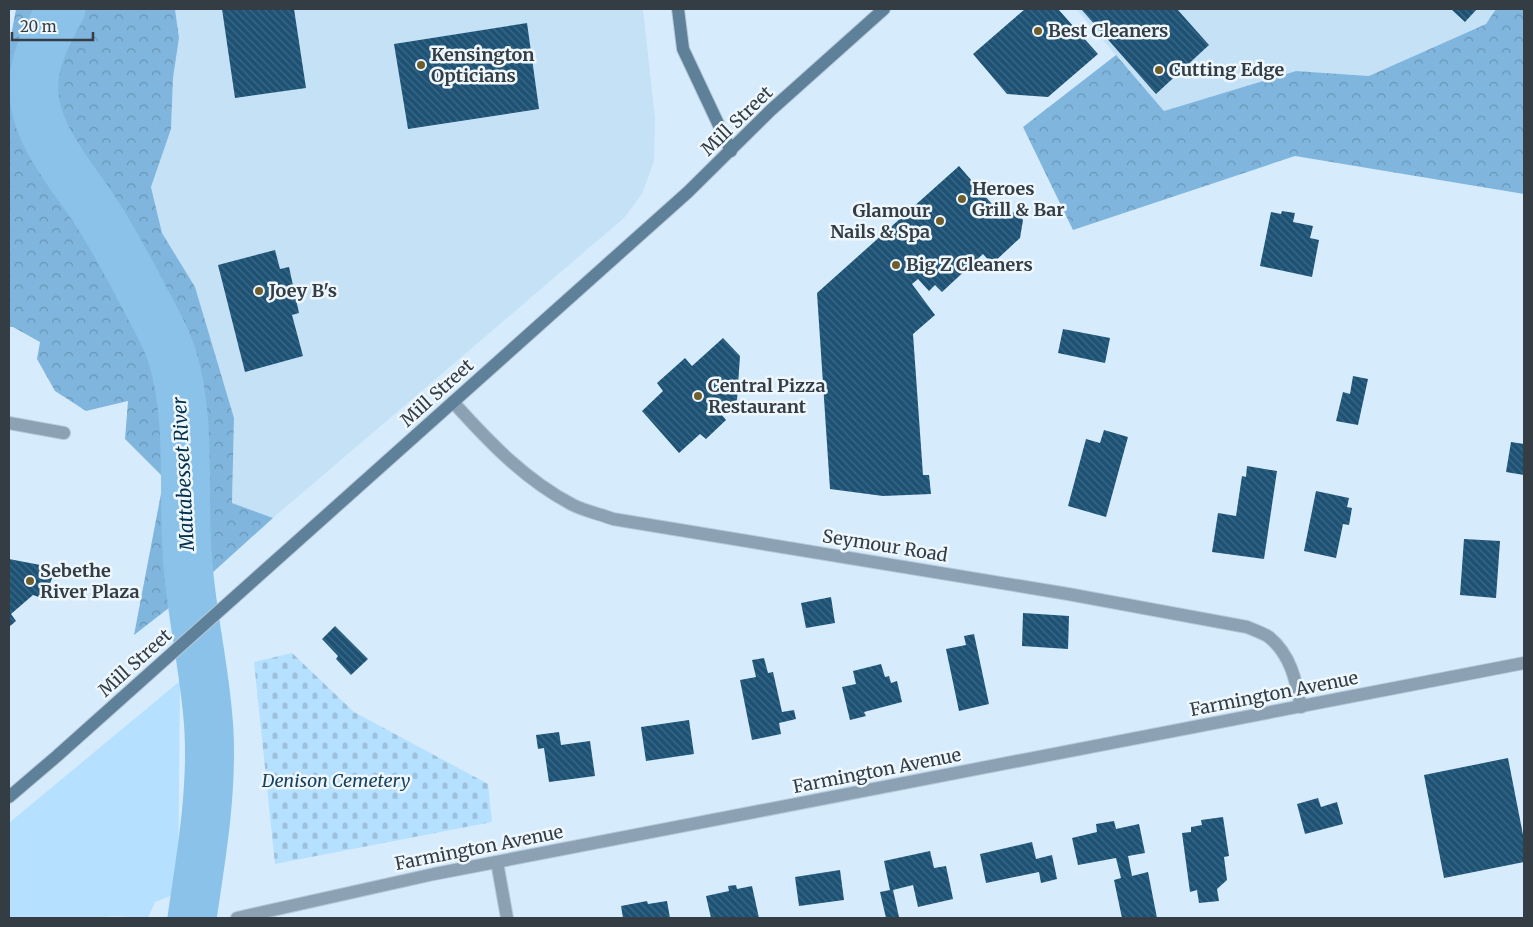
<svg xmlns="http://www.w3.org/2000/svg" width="1533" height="927" font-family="Merriweather,serif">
<defs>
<pattern id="forest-crowns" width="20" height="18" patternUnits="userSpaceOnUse" patternTransform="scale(1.25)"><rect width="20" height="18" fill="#80b6dd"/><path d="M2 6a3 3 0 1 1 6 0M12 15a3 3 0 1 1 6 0" fill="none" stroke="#6a95b5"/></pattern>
<pattern id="cemetery-stones" width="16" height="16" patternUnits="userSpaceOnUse" patternTransform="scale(1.25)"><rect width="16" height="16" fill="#b6e0ff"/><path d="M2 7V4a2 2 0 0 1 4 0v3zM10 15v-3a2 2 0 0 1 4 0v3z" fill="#9dc1dc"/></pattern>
<pattern id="building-back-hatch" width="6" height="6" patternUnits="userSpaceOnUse" patternTransform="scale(1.25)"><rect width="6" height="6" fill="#1d5275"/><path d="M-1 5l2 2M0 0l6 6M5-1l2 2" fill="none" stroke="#3e6985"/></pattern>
</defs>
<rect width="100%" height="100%" fill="#d6ecfd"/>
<!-- built -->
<path fill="#c5e1f6" d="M 175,9 L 643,9 L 655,118 L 654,161 L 642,194 L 624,218 L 273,518 L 232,503 L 234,418 L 195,288 L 162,233 L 151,186 L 171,129 L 173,78 L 179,38 Z
M 1076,9 L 1496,9 L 1486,24 L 1369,76 L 1296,71 L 1164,111 Z"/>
<!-- forest -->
<path fill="url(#forest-crowns)" d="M 16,9 L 175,9 L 179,38 L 173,78 L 171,129 L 151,187 L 162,233 L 195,287 L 234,418 L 232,503 L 273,518 L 201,583 L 134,635 L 164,478 L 125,439 L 128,401 L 86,411 L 55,391 L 37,359 L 40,342 L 13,327 L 9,327 L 9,47 Z
M 1496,9 L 1524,9 L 1524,194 L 1295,156 L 1073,230 L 1023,127 L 1116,55 L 1164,111 L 1296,71 L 1369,76 L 1486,24 Z"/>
<!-- cemetery -->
<path fill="url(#cemetery-stones)" d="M 292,653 L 354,712 L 488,784 L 492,822 L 275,864 L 254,662 Z"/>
<!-- park -->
<path fill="#b6e0ff" d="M 180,681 L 178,893 L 155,902 L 148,918 C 132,918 115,914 99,918 L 9,918 L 9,823 Z"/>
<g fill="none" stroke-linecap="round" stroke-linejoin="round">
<!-- river -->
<path stroke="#8bc2ea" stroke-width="49" d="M 61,9 C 49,31 36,54 34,80 C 30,131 70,172 96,212 C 114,240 130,270 145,299 C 155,318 166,336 172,356 C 191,415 183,489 187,551 C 190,612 206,671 209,732 C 212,795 201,857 192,918"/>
</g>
<!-- building -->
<path fill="url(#building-back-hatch)" d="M 222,9 L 294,9 L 306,88 L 235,98 Z
M 1025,9 L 1058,9 L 1098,54 L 1048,97 L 1007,94 L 973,54 Z
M 1081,9 L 1177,9 L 1209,45 L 1156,94 Z
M 1451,9 L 1477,9 L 1465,22 Z
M 527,23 L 539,109 L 408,129 L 394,44 Z
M 959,166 L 1005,219 L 1016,210 L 1023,220 L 1020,238 L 992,264 L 983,254 L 942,292 L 935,285 L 929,291 L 918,279 L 912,284 L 935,315 L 913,334 L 923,475 L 929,475 L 931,494 L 883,496 L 830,489 L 817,293 Z
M 1282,211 L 1295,213 L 1293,222 L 1313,226 L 1310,238 L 1319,240 L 1312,277 L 1260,266 L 1271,212 L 1281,214 Z
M 275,250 L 280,269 L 289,267 L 299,313 L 292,315 L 303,356 L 245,372 L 218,265 Z
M 1063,329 L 1110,338 L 1105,363 L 1058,353 Z
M 723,338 L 740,356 L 737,400 L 721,414 L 726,420 L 706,439 L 700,434 L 679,453 L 642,411 L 663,391 L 657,383 L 685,358 L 692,366 Z
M 1353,376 L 1368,379 L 1358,425 L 1336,421 L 1343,392 L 1350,394 Z
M 1104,430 L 1128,437 L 1106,517 L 1068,506 L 1086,439 L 1100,443 Z
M 1511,442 L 1524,444 L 1524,475 L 1506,472 Z
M 1247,466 L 1277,471 L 1264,559 L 1212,552 L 1218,513 L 1236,516 L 1242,476 L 1246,477 Z
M 1316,491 L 1349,498 L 1347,507 L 1352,508 L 1349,525 L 1343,524 L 1336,558 L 1304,551 Z
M 1464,539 L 1500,541 L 1496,598 L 1460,595 Z
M 9,559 L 56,568 L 44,599 L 33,595 L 11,614 L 16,621 L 9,627 Z
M 831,597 L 835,623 L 806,628 L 801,603 Z
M 1023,613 L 1069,616 L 1068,649 L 1022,646 Z
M 335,626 L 368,659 L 351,675 L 336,659 L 338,656 L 322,639 Z
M 974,634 L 989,704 L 959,711 L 946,649 L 966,645 L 964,636 Z
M 764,658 L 768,673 L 773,672 L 782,712 L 794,710 L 796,719 L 779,723 L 781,734 L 752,740 L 740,680 L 756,677 L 752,660 Z
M 881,664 L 885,677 L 889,676 L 891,683 L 897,681 L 902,702 L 864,712 L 866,716 L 850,720 L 842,687 L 856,684 L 853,671 Z
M 689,720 L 694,754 L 646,761 L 641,727 Z
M 559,732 L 561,745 L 590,741 L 595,776 L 549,782 L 544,748 L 538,749 L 536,735 Z
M 1508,758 L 1524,840 L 1524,862 L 1444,878 L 1424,775 Z
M 1318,798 L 1321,807 L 1337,802 L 1343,824 L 1305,834 L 1297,804 Z
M 1223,817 L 1229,856 L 1224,857 L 1227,880 L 1217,889 L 1219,901 L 1199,903 L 1197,890 L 1190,892 L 1182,833 L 1191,832 L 1191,827 L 1202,825 L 1201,820 Z
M 1114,821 L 1116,829 L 1139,824 L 1145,853 L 1128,856 L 1132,876 L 1148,872 L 1157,918 L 1122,918 L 1114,880 L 1121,878 L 1116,858 L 1078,865 L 1072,838 L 1097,832 L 1096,824 Z
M 1032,842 L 1036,859 L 1052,855 L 1057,879 L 1041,883 L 1039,872 L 986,883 L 980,854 Z
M 930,851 L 934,868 L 946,866 L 953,899 L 918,907 L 913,885 L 893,890 L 899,917 L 886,918 L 880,892 L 890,890 L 884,861 Z
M 840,870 L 844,900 L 799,906 L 795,877 Z
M 736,885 L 737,889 L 752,886 L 759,918 L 711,918 L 706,896 L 729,891 L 728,886 Z
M 647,901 L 648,904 L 667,901 L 670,918 L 623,918 L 621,906 Z"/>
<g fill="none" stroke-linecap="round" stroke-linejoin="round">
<defs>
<path id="minor" d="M 453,402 C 489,442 525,480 573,505 C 585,511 600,514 613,519 L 1068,594 L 1247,627 C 1254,630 1263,633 1269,637 C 1291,655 1296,681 1301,707
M 9,423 L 64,433
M 497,862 L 507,918"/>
<path id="tertiary" d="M 237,918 L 434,874 L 1524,663"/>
<path id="secondary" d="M 678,9 L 683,49 L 731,151
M 9,797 L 57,756 L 688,192 L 771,110 L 884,9"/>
</defs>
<!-- minor casing -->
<use href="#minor" stroke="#b6c9d8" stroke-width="14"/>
<!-- tertiary casing -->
<use href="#tertiary" stroke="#b6c9d8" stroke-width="14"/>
<!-- secondary casing -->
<use href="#secondary" stroke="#b6c9d8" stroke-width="14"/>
<!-- minor -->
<use href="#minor" stroke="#8ca2b4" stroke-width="12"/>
<!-- tertiary -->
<use href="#tertiary" stroke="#8ca2b4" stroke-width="12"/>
<!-- secondary -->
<use href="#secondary" stroke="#5e8099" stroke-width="12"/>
</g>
<!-- markers -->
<g fill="#6f5e2b" stroke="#eef7fe" stroke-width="2">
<circle cx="1038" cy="31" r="5"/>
<circle cx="421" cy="65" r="5"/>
<circle cx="1159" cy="70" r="5"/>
<circle cx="962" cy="199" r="5"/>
<circle cx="940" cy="221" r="5"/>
<circle cx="896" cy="265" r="5"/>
<circle cx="259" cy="291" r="5"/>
<circle cx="698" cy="396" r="5"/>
<circle cx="30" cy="581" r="5"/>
</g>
<g text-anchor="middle" stroke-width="5" stroke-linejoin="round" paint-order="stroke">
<!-- poi labels -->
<g font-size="18" font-weight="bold" fill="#343d43" stroke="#eef7fe" text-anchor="start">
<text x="1048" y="37">Best Cleaners</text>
<text x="431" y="61">Kensington<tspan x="431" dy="21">Opticians</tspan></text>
<text x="1169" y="76">Cutting Edge</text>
<text x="972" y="195">Heroes<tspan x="972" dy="21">Grill &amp; Bar</tspan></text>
<text x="930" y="217" text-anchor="end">Glamour<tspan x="930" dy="21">Nails &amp; Spa</tspan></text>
<text x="906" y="271">Big Z Cleaners</text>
<text x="269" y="297">Joey B's</text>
<text x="708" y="392">Central Pizza<tspan x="708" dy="21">Restaurant</tspan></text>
<text x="40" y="577">Sebethe<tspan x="40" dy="21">River Plaza</tspan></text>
</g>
<!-- street labels -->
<g font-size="18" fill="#343d43" stroke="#eef7fe">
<text transform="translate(737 121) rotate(-44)" y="6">Mill Street</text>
<text transform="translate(437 393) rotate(-42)" y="6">Mill Street</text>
<text transform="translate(885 546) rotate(9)" y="6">Seymour Road</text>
<text transform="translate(135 663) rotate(-42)" y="6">Mill Street</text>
<text transform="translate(1274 694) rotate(-11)" y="6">Farmington Avenue</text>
<text transform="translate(877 771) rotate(-11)" y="6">Farmington Avenue</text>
<text transform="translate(479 848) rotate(-11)" y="6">Farmington Avenue</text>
</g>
<!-- park labels -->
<g font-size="18" font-style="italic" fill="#18425d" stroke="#eef7fe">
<text x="336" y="787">Denison Cemetery</text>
</g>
<!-- water labels -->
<g font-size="19" font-style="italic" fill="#012e48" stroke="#eef7fe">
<text transform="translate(183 474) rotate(-93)" y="7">Mattabesset River</text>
</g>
</g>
<!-- border -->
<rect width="1533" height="927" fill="none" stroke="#343d43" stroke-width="20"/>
<!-- scale -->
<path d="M12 32v8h81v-8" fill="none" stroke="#343d43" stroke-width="2.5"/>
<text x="20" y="32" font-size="15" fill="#343d43" stroke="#eef7fe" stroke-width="4" paint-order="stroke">20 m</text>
</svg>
